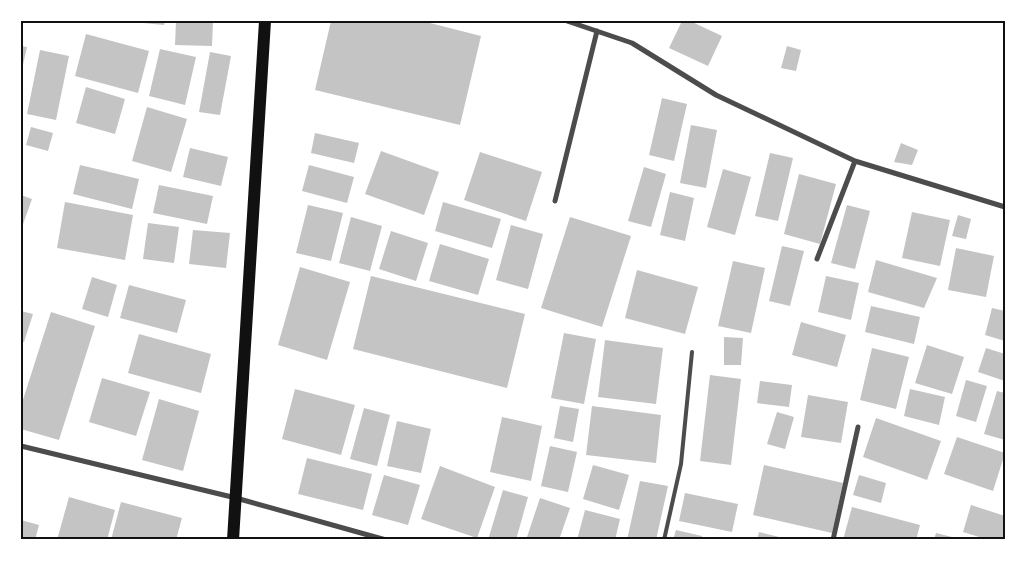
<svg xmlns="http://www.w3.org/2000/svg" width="1026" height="561" font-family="Overpass,sans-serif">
<rect width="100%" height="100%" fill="#fff"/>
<!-- building -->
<path fill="#c4c4c4" d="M 123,21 L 165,21 L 164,25 Z
M 176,21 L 213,21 L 212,46 L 175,45 Z
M 331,21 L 422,21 L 481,36 L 460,125 L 315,90 Z
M 682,21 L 690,21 L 722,36 L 708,66 L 669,48 Z
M 86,34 L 149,51 L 138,93 L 75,76 Z
M 21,46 L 27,47 L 22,69 L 21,69 Z
M 787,46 L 801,50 L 796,71 L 781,68 Z
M 160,49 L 196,57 L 185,105 L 149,96 Z
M 40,50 L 69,56 L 56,120 L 27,114 Z
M 210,52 L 231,56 L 220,115 L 199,112 Z
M 86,87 L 125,99 L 115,134 L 76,123 Z
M 662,98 L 687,104 L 674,161 L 649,155 Z
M 147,107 L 187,119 L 171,172 L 132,161 Z
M 691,125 L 717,130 L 706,188 L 680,183 Z
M 31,127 L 53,133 L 48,151 L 26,145 Z
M 315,133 L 359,143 L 354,163 L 311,153 Z
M 901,143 L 918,150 L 912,165 L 894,162 Z
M 190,148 L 228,157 L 221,186 L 183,177 Z
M 381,151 L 439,172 L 424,215 L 365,194 Z
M 480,152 L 542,172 L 526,221 L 464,200 Z
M 770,153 L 793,158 L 778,221 L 755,216 Z
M 80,165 L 139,179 L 132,209 L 73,194 Z
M 309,165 L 354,177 L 347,203 L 302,191 Z
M 644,167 L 666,174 L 651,227 L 628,221 Z
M 723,169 L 751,177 L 735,235 L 707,227 Z
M 799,174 L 836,184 L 820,244 L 784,234 Z
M 159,185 L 213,196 L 207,224 L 153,213 Z
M 670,192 L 694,198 L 685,241 L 660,235 Z
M 21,195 L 32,199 L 22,227 L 21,227 Z
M 65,202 L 133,215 L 125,260 L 57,248 Z
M 443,202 L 501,219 L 492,248 L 435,231 Z
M 308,205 L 343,213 L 331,261 L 296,253 Z
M 847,205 L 870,211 L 855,269 L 831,263 Z
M 912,212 L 950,220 L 940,266 L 902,258 Z
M 958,215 L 971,219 L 966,239 L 952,236 Z
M 351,217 L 382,226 L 370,271 L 339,263 Z
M 570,217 L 631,236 L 602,327 L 541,308 Z
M 148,223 L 179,227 L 174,263 L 143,259 Z
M 511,225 L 543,234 L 528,289 L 496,280 Z
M 193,230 L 230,233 L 226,268 L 189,264 Z
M 391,231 L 428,243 L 416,281 L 379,269 Z
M 440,244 L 489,259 L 478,295 L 429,281 Z
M 782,246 L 804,251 L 790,306 L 769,301 Z
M 956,248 L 994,256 L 986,297 L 948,290 Z
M 876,260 L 937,278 L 924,308 L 868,292 Z
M 733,261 L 765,268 L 751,333 L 718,326 Z
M 300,267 L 350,282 L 327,360 L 278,345 Z
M 637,270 L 698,287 L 685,334 L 625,318 Z
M 371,276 L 525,314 L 507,388 L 353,349 Z
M 826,276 L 859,283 L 851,320 L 818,312 Z
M 92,277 L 117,285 L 108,317 L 82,309 Z
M 129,285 L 186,300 L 177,333 L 120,318 Z
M 871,306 L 920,317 L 914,344 L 865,332 Z
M 992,308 L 1005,311 L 1005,341 L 985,335 Z
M 21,311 L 33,314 L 24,342 L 21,341 Z
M 51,312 L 95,326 L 59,440 L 21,429 L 21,406 Z
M 801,322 L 846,335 L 837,367 L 792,355 Z
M 564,333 L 596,339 L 584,404 L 551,398 Z
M 139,334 L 211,354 L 201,393 L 128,373 Z
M 724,337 L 743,338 L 741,365 L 724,365 Z
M 605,340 L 663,348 L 656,404 L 598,397 Z
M 927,345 L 964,357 L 952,394 L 915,383 Z
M 872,348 L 909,357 L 896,409 L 860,400 Z
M 986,348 L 1005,354 L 1005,381 L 978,372 Z
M 710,375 L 741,379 L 731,465 L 700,461 Z
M 102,378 L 150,392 L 136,436 L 89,422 Z
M 966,380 L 987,386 L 976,422 L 956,416 Z
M 760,381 L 792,385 L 789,407 L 757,403 Z
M 295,389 L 355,405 L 341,455 L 282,439 Z
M 910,389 L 945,397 L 939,425 L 904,416 Z
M 997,391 L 1005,393 L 1005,440 L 984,434 Z
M 808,395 L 848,402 L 841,443 L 801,437 Z
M 159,399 L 199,411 L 183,471 L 142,460 Z
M 560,406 L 579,409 L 573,442 L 554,438 Z
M 592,406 L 661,415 L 656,463 L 586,455 Z
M 364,408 L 390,415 L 377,466 L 350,459 Z
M 777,412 L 794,417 L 785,449 L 767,444 Z
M 502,417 L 542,426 L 531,481 L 490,472 Z
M 876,418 L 941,441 L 927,480 L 863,457 Z
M 397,421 L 431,429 L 421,473 L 387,466 Z
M 957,437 L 1005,453 L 993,491 L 944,474 Z
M 550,446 L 577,452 L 568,492 L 541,486 Z
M 307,458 L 372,474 L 363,510 L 298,494 Z
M 593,465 L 629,475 L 619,510 L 583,499 Z
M 764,465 L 843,483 L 832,533 L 753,515 Z
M 440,466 L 495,487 L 477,538 L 421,519 Z
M 384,475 L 420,485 L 408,525 L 372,515 Z
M 859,475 L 886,483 L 881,503 L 853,495 Z
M 640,481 L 668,486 L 656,540 L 627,540 Z
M 503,490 L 528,497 L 516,540 L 488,540 Z
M 685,493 L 738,504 L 732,532 L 679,521 Z
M 69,497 L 115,510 L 107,540 L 57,540 Z
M 540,498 L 570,508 L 559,540 L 526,540 Z
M 121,502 L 182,518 L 176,540 L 111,540 Z
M 971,505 L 1005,516 L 1005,540 L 989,540 L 963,532 Z
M 852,507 L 920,525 L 916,540 L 843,540 Z
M 585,510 L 620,519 L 615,540 L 577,540 Z
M 21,520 L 39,525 L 35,540 L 21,540 Z
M 676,530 L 702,536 L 701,540 L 673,540 Z
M 759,532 L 787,539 L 787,540 L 757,540 Z
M 936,533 L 960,539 L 960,540 L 934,540 Z"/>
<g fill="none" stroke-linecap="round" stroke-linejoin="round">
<!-- service -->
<path stroke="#4c4c4c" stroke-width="4" d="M 664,540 L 681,464 L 692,352"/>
<!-- minor -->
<path stroke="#4c4c4c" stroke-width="5" d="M 567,21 L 632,43 L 716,95 L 855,161 L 1005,207
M 555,201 L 597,31
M 817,259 L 855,161
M 21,446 L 236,498 L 386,540
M 833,540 L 858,427"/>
<!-- primary -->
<path stroke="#111" stroke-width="12" d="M 233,540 L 265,21"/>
</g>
<!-- border -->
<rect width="1026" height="561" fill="none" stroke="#ffffff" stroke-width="45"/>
<rect x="22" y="22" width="982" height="516" fill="none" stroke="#111" stroke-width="2"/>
</svg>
